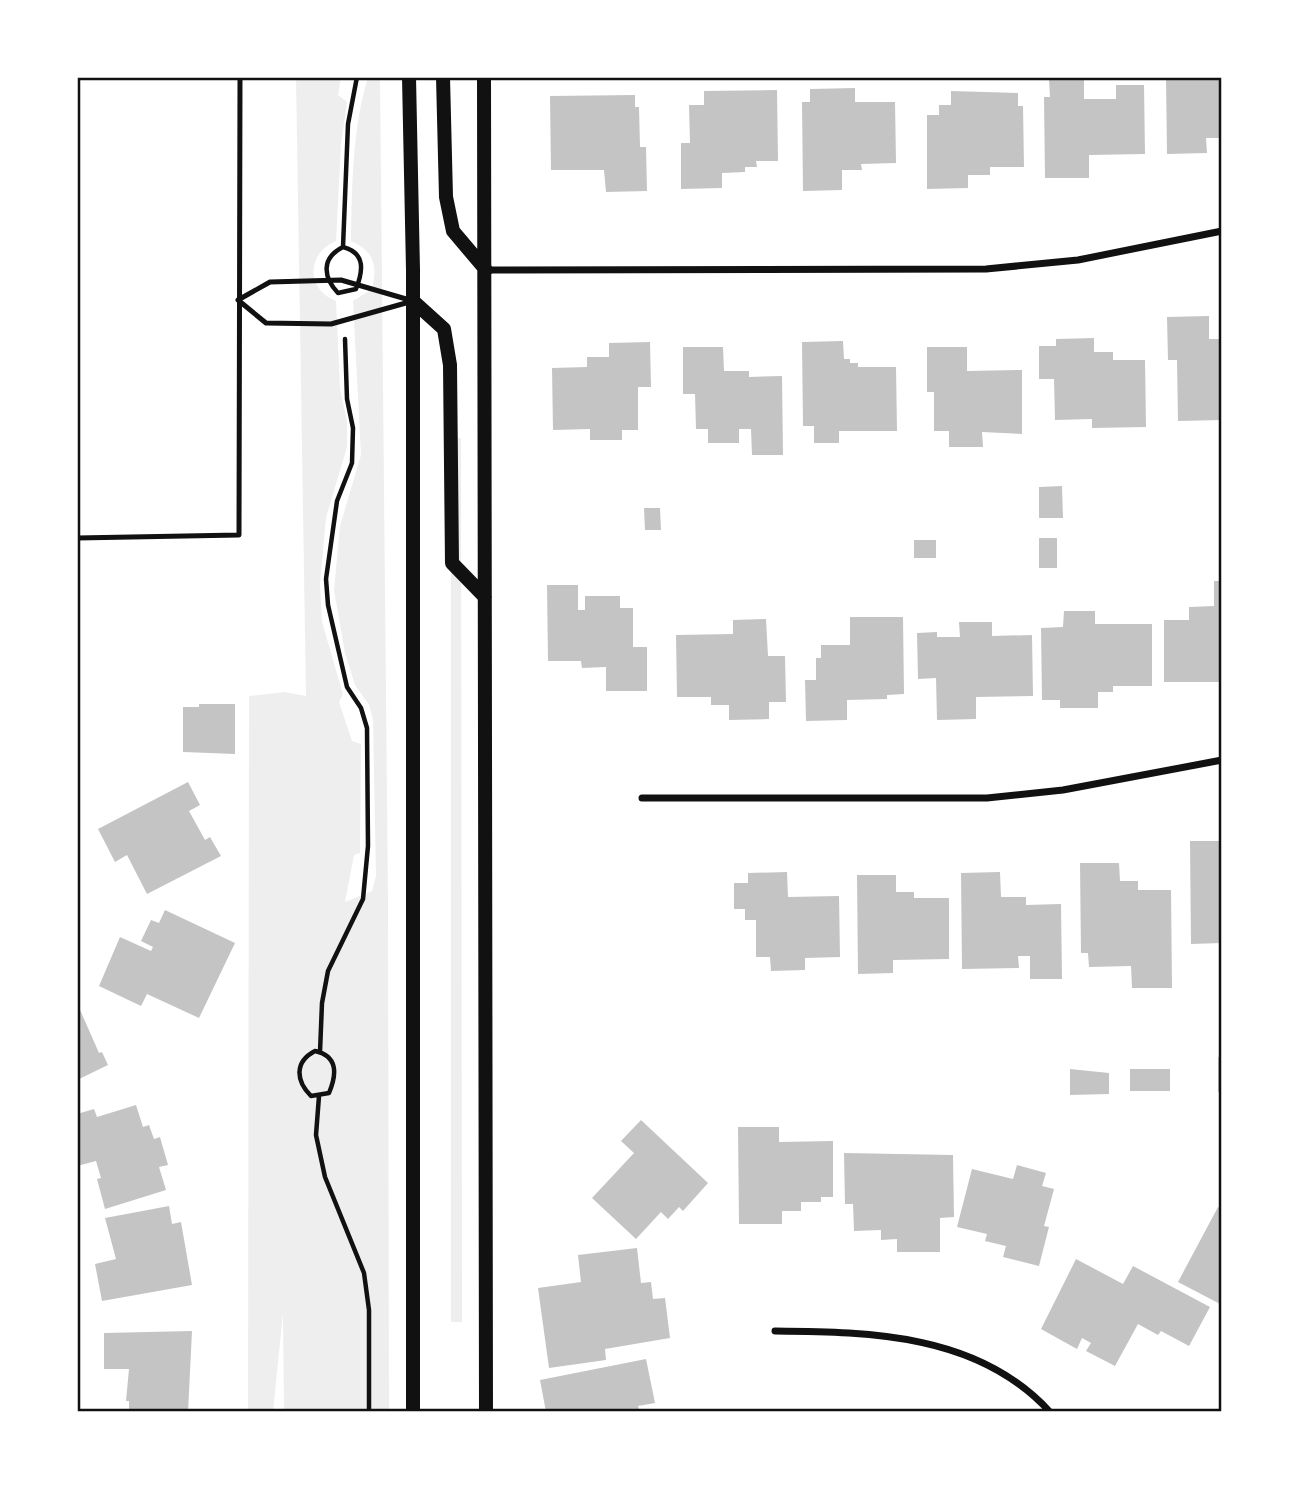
<svg xmlns="http://www.w3.org/2000/svg" width="1299" height="1489" font-family="Ubuntu,sans-serif">
<rect width="100%" height="100%" fill="#fff"/>
<!-- green -->
<path fill="#eee" d="M 296,77 L 341,77 L 338,95 L 347,102 L 341,145 L 336,241 C 306,254 306,289 336,301 L 340,388 L 347,422 L 347,447 L 326,518 L 320,583 L 322,622 L 343,694 L 339,702 L 352,741 L 361,744 L 360,853 L 354,855 L 345,902 L 372,891 L 376,876 L 373,720 L 369,705 L 355,685 L 345,653 L 334,590 L 340,526 L 361,455 L 353,301 L 372,289 C 378,266 374,251 351,241 C 352,187 352,130 368,77 L 380,77 L 388,901 L 389,1412 L 284,1412 L 283,1313 L 273,1412 L 248,1412 L 249,696 L 285,692 L 306,696 Z
M 451,438 L 461,438 L 462,1322 L 451,1322 Z"/>
<!-- building -->
<path fill="#c4c4c4" d="M 1166,77 L 1222,77 L 1222,138 L 1206,138 L 1207,153 L 1167,154 Z
M 1049,79 L 1084,79 L 1084,99 L 1116,99 L 1116,85 L 1144,85 L 1145,154 L 1089,155 L 1089,178 L 1045,178 L 1044,97 L 1050,97 Z
M 855,88 L 855,102 L 895,102 L 896,163 L 861,164 L 862,170 L 842,170 L 842,190 L 803,191 L 802,102 L 810,102 L 810,89 Z
M 777,90 L 778,161 L 756,161 L 757,167 L 745,167 L 745,172 L 722,173 L 722,188 L 681,189 L 681,143 L 690,143 L 689,105 L 704,105 L 704,91 Z
M 951,91 L 1018,93 L 1018,106 L 1023,106 L 1024,167 L 990,167 L 990,175 L 968,175 L 968,188 L 927,189 L 927,115 L 939,115 L 939,105 L 951,105 Z
M 635,95 L 635,107 L 639,107 L 640,147 L 646,147 L 647,191 L 606,192 L 604,170 L 551,170 L 550,96 Z
M 1209,316 L 1209,339 L 1222,339 L 1222,420 L 1178,421 L 1177,360 L 1168,360 L 1167,317 Z
M 1094,338 L 1094,352 L 1113,352 L 1113,360 L 1145,360 L 1146,427 L 1092,428 L 1092,419 L 1055,420 L 1054,379 L 1039,379 L 1039,346 L 1056,346 L 1056,339 Z
M 843,341 L 844,359 L 850,359 L 850,363 L 858,363 L 858,367 L 896,367 L 897,431 L 839,431 L 839,443 L 814,443 L 814,426 L 803,426 L 802,342 Z
M 650,342 L 651,387 L 638,387 L 638,430 L 622,430 L 622,440 L 590,440 L 590,429 L 553,430 L 552,368 L 587,367 L 587,357 L 609,357 L 609,343 Z
M 683,347 L 723,347 L 724,371 L 749,371 L 749,377 L 782,376 L 783,455 L 752,455 L 751,429 L 739,429 L 739,443 L 708,443 L 708,429 L 696,429 L 695,394 L 683,394 Z
M 927,347 L 967,347 L 967,371 L 1022,370 L 1022,434 L 982,432 L 983,447 L 949,447 L 949,431 L 934,431 L 934,392 L 927,392 Z
M 1062,486 L 1063,518 L 1039,518 L 1039,487 Z
M 644,508 L 660,508 L 661,530 L 645,530 Z
M 1039,538 L 1057,538 L 1057,568 L 1039,568 Z
M 914,540 L 936,540 L 936,558 L 914,558 Z
M 1214,581 L 1222,581 L 1222,682 L 1164,682 L 1164,620 L 1189,620 L 1189,607 L 1214,606 Z
M 547,585 L 578,585 L 578,610 L 585,610 L 585,596 L 620,596 L 620,608 L 633,608 L 633,647 L 647,647 L 647,691 L 606,691 L 606,667 L 582,668 L 581,661 L 548,661 Z
M 1064,611 L 1095,611 L 1095,624 L 1152,624 L 1152,686 L 1113,686 L 1113,692 L 1098,692 L 1098,708 L 1060,708 L 1060,700 L 1042,700 L 1041,628 L 1063,627 Z
M 850,617 L 903,617 L 904,694 L 887,695 L 887,699 L 847,700 L 847,720 L 806,721 L 805,680 L 816,680 L 816,658 L 821,658 L 821,645 L 850,645 Z
M 766,619 L 768,656 L 785,656 L 786,702 L 769,702 L 769,719 L 729,720 L 729,705 L 711,705 L 711,697 L 677,697 L 676,635 L 733,634 L 733,620 Z
M 959,622 L 992,622 L 992,636 L 1032,635 L 1033,696 L 976,697 L 976,719 L 937,720 L 936,678 L 918,679 L 917,633 L 937,632 L 937,637 L 960,637 Z
M 199,704 L 235,704 L 235,754 L 183,752 L 183,707 L 199,707 Z
M 188,782 L 200,805 L 189,811 L 205,840 L 210,837 L 221,856 L 147,894 L 127,855 L 115,862 L 98,829 Z
M 1190,841 L 1222,841 L 1222,943 L 1191,944 Z
M 1080,863 L 1119,863 L 1120,881 L 1138,881 L 1138,890 L 1171,890 L 1172,988 L 1132,988 L 1131,966 L 1089,967 L 1088,953 L 1081,953 Z
M 787,872 L 788,897 L 839,896 L 840,957 L 805,958 L 805,970 L 771,971 L 770,957 L 756,957 L 756,920 L 745,920 L 745,909 L 734,909 L 734,883 L 748,883 L 748,873 Z
M 1000,872 L 1001,897 L 1026,897 L 1026,905 L 1061,904 L 1062,979 L 1030,979 L 1030,956 L 1018,956 L 1019,968 L 962,969 L 961,873 Z
M 857,875 L 896,875 L 896,892 L 914,892 L 914,898 L 949,898 L 949,959 L 893,960 L 893,973 L 858,974 Z
M 165,910 L 235,943 L 199,1018 L 147,994 L 141,1006 L 99,986 L 120,937 L 151,951 L 153,947 L 141,941 L 151,920 L 159,923 Z
M 77,1003 L 99,1053 L 102,1052 L 108,1065 L 77,1080 Z
M 1218,1057 L 1222,1057 L 1222,1092 L 1218,1092 Z
M 1070,1069 L 1109,1073 L 1109,1094 L 1070,1095 Z
M 1130,1069 L 1170,1069 L 1170,1091 L 1130,1091 Z
M 136,1105 L 143,1127 L 149,1125 L 154,1139 L 160,1137 L 168,1165 L 159,1167 L 166,1190 L 105,1209 L 97,1179 L 101,1178 L 96,1161 L 77,1166 L 77,1114 L 94,1109 L 97,1117 Z
M 641,1120 L 708,1183 L 683,1211 L 679,1207 L 668,1219 L 661,1212 L 636,1239 L 592,1198 L 634,1153 L 621,1141 Z
M 738,1127 L 779,1127 L 779,1142 L 833,1141 L 833,1197 L 821,1197 L 821,1202 L 801,1202 L 801,1211 L 782,1211 L 782,1224 L 739,1224 Z
M 844,1153 L 953,1155 L 954,1217 L 940,1218 L 940,1252 L 897,1252 L 897,1239 L 881,1240 L 881,1230 L 854,1231 L 853,1204 L 845,1204 Z
M 1017,1165 L 1046,1173 L 1042,1186 L 1054,1189 L 1044,1226 L 1049,1227 L 1039,1266 L 1003,1257 L 1006,1246 L 985,1241 L 987,1234 L 957,1227 L 972,1169 L 1013,1179 Z
M 169,1206 L 172,1224 L 181,1222 L 192,1285 L 102,1301 L 95,1264 L 116,1259 L 105,1218 Z
M 1218,1207 L 1222,1209 L 1222,1305 L 1178,1282 Z
M 637,1248 L 641,1283 L 651,1282 L 653,1299 L 665,1298 L 670,1338 L 605,1349 L 606,1360 L 549,1368 L 538,1288 L 581,1282 L 578,1255 Z
M 1076,1259 L 1123,1284 L 1133,1266 L 1210,1307 L 1189,1346 L 1161,1331 L 1158,1335 L 1138,1324 L 1115,1366 L 1086,1351 L 1091,1343 L 1082,1338 L 1077,1349 L 1041,1329 Z
M 192,1331 L 188,1412 L 129,1412 L 129,1401 L 126,1401 L 129,1369 L 104,1369 L 104,1333 Z
M 646,1359 L 655,1403 L 638,1406 L 640,1412 L 546,1412 L 540,1380 Z"/>
<g fill="none" stroke-linecap="round" stroke-linejoin="round">
<!-- path -->
<path stroke="#111" stroke-width="4.5" d="M 343,247 L 348,124 L 357,77
M 343,247 C 366,253 363,271 356,289 L 338,293 C 323,277 321,258 343,247 Z
M 315,1051 C 338,1056 337,1074 329,1093 L 311,1096 C 296,1081 294,1062 315,1051 Z
M 320,1052 L 322,1003 L 328,971 L 363,899 L 368,846 L 367,728 L 361,708 L 347,687 L 328,605 L 326,579 L 337,501 L 352,463 L 353,428 L 347,399 L 345,339
M 319,1096 L 316,1135 L 325,1177 L 364,1273 L 369,1310 L 369,1412"/>
<!-- service -->
<path stroke="#111" stroke-width="5" d="M 341,280 L 413,301 L 331,324 L 266,323 L 238,300 L 270,282 Z
M 77,538 L 239,535 L 240,77"/>
<!-- minor -->
<path stroke="#111" stroke-width="7" d="M 486,270 L 986,269 L 1078,260 L 1222,231
M 642,798 L 987,798 L 1063,790 L 1222,760
M 775,1331 C 872,1332 979,1334 1050,1412"/>
<!-- secondary -->
<path stroke="#111" stroke-width="14" d="M 409,77 L 413,270 L 413,1412
M 443,77 L 446,197 L 453,231 L 486,270
M 484,77 L 486,1412
M 413,301 L 444,329 L 450,365 L 452,563 L 485,597"/>
</g>
<!-- border -->
<rect width="1299" height="1489" fill="none" stroke="#ffffff" stroke-width="158"/>
<rect x="79" y="79" width="1141" height="1331" fill="none" stroke="#111" stroke-width="2.5"/>
</svg>
